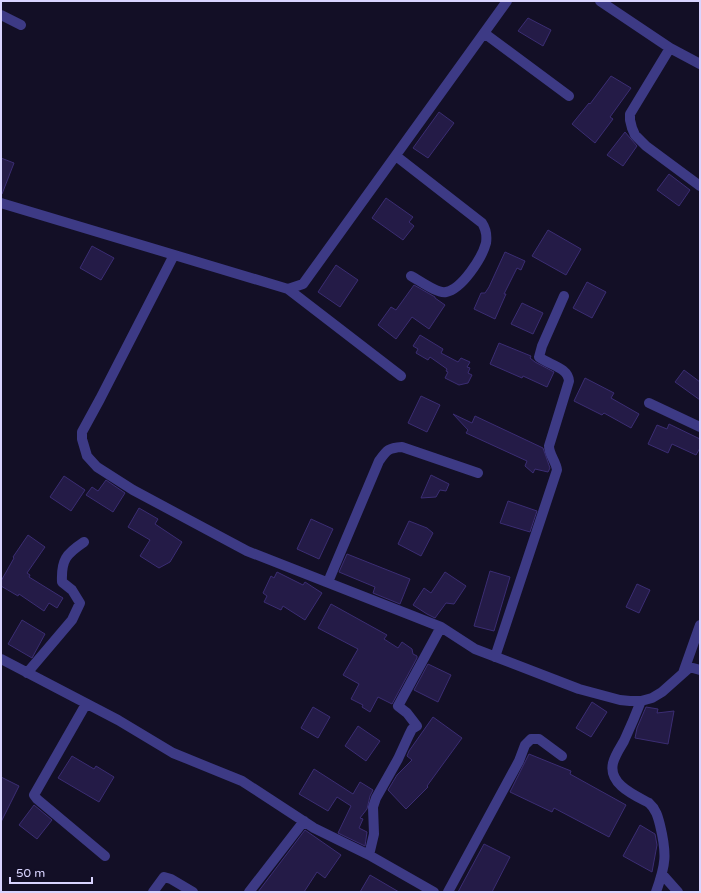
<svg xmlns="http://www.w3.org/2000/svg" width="701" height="893" font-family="'Varela Round',sans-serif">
<rect width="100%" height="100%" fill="#130f26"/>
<!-- building -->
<path fill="#241b47" stroke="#3b2d73" d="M 528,18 L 551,30 L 543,46 L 518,31 Z
M 611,76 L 631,88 L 610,117 L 613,119 L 595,143 L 572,124 L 589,103 L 590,104 Z
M 439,112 L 454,123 L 428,158 L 413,148 Z
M 625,132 L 637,146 L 623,166 L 607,155 Z
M 1,158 L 14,163 L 2,194 L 1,194 Z
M 669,174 L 690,190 L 679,206 L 657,190 Z
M 386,198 L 413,217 L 409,222 L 414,226 L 403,240 L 372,218 Z
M 548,230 L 581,249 L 566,275 L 532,256 Z
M 92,246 L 114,258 L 101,280 L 80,268 Z
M 505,252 L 525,261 L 521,270 L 517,268 L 504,294 L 506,294 L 495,319 L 474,309 L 481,293 L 485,293 L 489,287 Z
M 336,265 L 358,280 L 340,307 L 318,292 Z
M 587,282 L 606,292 L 592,318 L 573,308 Z
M 414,285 L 435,297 L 435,298 L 445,305 L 429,329 L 412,317 L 396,339 L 378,325 L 391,307 L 396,310 Z
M 522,303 L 543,313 L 533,334 L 511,324 Z
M 420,335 L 443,349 L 441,353 L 458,362 L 461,358 L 470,362 L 467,367 L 470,368 L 468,373 L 472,375 L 468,383 L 459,385 L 445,378 L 448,372 L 446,371 L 447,369 L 430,357 L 428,360 L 416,353 L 418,349 L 413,346 Z
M 499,343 L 531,356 L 530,358 L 535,362 L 554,372 L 547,387 L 523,376 L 522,378 L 490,364 Z
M 684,370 L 700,382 L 700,400 L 675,382 Z
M 585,378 L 614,393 L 611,398 L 639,414 L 631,428 L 604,413 L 602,415 L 574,401 Z
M 421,396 L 440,405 L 427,432 L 408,423 Z
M 453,414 L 472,423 L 475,416 L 543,448 L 550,468 L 548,472 L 535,469 L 533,473 L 525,466 L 527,461 L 466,433 L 468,430 Z
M 669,424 L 700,439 L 700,448 L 696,455 L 672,444 L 668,453 L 648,444 L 657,425 L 667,429 Z
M 431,475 L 449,484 L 446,491 L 440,490 L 436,497 L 421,498 Z
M 64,476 L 85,490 L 71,511 L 50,497 Z
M 106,480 L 125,493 L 113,512 L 86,495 L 92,487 L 98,491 Z
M 508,501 L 537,511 L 530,532 L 500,523 Z
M 139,508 L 158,519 L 155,524 L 182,542 L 170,562 L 159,568 L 140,556 L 150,540 L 128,527 Z
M 311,519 L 333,529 L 319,559 L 297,549 Z
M 409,521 L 427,528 L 433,533 L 421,556 L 398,544 Z
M 28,535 L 45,547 L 27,573 L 30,575 L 29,577 L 63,598 L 57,608 L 49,603 L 44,611 L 19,594 L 18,596 L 1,586 L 1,581 L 14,558 L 13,557 Z
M 347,554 L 410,579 L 400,604 L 373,593 L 375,587 L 339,572 Z
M 490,571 L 510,577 L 494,631 L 474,626 Z
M 277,572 L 303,585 L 305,582 L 322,593 L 305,620 L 283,606 L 281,610 L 264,602 L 267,596 L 263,593 L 271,576 L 274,578 Z
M 445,572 L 466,586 L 454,604 L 446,603 L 435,618 L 427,614 L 413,605 L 424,588 L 431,593 Z
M 637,584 L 650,590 L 639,613 L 626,607 Z
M 331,604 L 387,635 L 384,639 L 398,648 L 402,642 L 412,649 L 413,654 L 417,656 L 417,658 L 392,704 L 378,697 L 370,712 L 362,707 L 363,705 L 351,699 L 359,684 L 343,675 L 358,649 L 318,628 Z
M 22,620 L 45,634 L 32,658 L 8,644 Z
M 428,664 L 451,675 L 438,702 L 414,690 Z
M 592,702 L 607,712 L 591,737 L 576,728 Z
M 313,707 L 330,717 L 318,738 L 301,728 Z
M 646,707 L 658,709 L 657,713 L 674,711 L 668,744 L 635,738 L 637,728 Z
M 433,717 L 462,738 L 427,786 L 428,787 L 406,809 L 388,790 L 397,775 L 412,760 L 407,756 L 409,751 Z
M 358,726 L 380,741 L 366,761 L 345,746 Z
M 529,754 L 571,771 L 570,774 L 626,805 L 609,837 L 554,808 L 552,812 L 510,792 Z
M 72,756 L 94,769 L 96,766 L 114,777 L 99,802 L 58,778 Z
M 314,769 L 353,794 L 360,782 L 373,790 L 370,796 L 367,809 L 360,818 L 363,819 L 359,828 L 367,832 L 365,846 L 338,833 L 351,806 L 337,797 L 328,811 L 299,794 Z
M 1,777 L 19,786 L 1,822 Z
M 34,805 L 52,820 L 37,839 L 19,825 Z
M 640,825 L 655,834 L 657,845 L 652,872 L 623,856 Z
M 305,830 L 341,855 L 325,878 L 317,872 L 304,892 L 258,892 Z
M 484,844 L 510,857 L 492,892 L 458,892 Z
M 370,875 L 399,892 L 360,892 Z"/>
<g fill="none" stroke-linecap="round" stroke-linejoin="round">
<!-- street -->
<path stroke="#3d3a85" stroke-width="10" d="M 600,1 L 670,48 L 700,64
M 1,15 L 21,25
M 484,33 L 569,96
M 670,48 L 630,114 L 630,120 L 632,128 L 635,135 L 646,146 L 700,186
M 396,156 L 482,223 C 486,229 487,236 486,243 C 482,258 462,289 446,292 C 437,294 419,280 411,276
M 1,203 L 288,289 L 303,284 L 507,1
M 174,255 L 100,399 L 82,432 L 82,439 L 87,456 L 97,467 L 133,490 L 247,551 L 441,627 L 475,649 L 579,689 L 620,700 L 630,701 L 641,701 L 652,698 L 662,692 L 689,668 L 693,668 L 700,670
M 288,289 L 401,376
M 649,403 L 700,427
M 328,582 L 379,461 C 387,450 388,448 402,447 L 478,473
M 495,657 L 557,470 C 556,461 549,455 549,446 L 569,381 C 568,367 549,365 539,357 L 542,346 L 564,296
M 1,659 L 118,720 L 173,753 L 242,781 L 314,828 L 369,855 L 434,892
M 27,673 L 72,620 L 80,603 L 72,590 L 62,582 C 61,560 66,554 84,542
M 683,673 L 700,625
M 641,701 C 636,714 630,728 624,741 C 620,748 615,755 613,763 C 608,784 634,795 649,803 C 656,809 658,817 660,825 C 667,854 666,864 656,892
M 86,704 L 34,795 L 37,799 L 105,856
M 369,855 L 374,834 L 373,807 L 376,798 L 398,759 L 409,735 L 412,729 L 417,726 L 407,713 L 398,706 L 441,627
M 662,874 L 678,892
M 153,892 L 164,877 L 171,879 L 193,892
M 249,892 L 304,821
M 448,892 L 519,761 L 525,745 L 531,739 L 539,739 L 562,756"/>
</g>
<!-- border -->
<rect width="701" height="893" fill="none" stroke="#d9d4ff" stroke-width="4"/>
<!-- scale -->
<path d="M10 877v6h82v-6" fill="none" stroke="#d9d4ff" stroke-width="2"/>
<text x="16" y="877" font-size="12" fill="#d9d4ff" stroke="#130f26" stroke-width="3" paint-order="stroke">50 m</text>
</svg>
